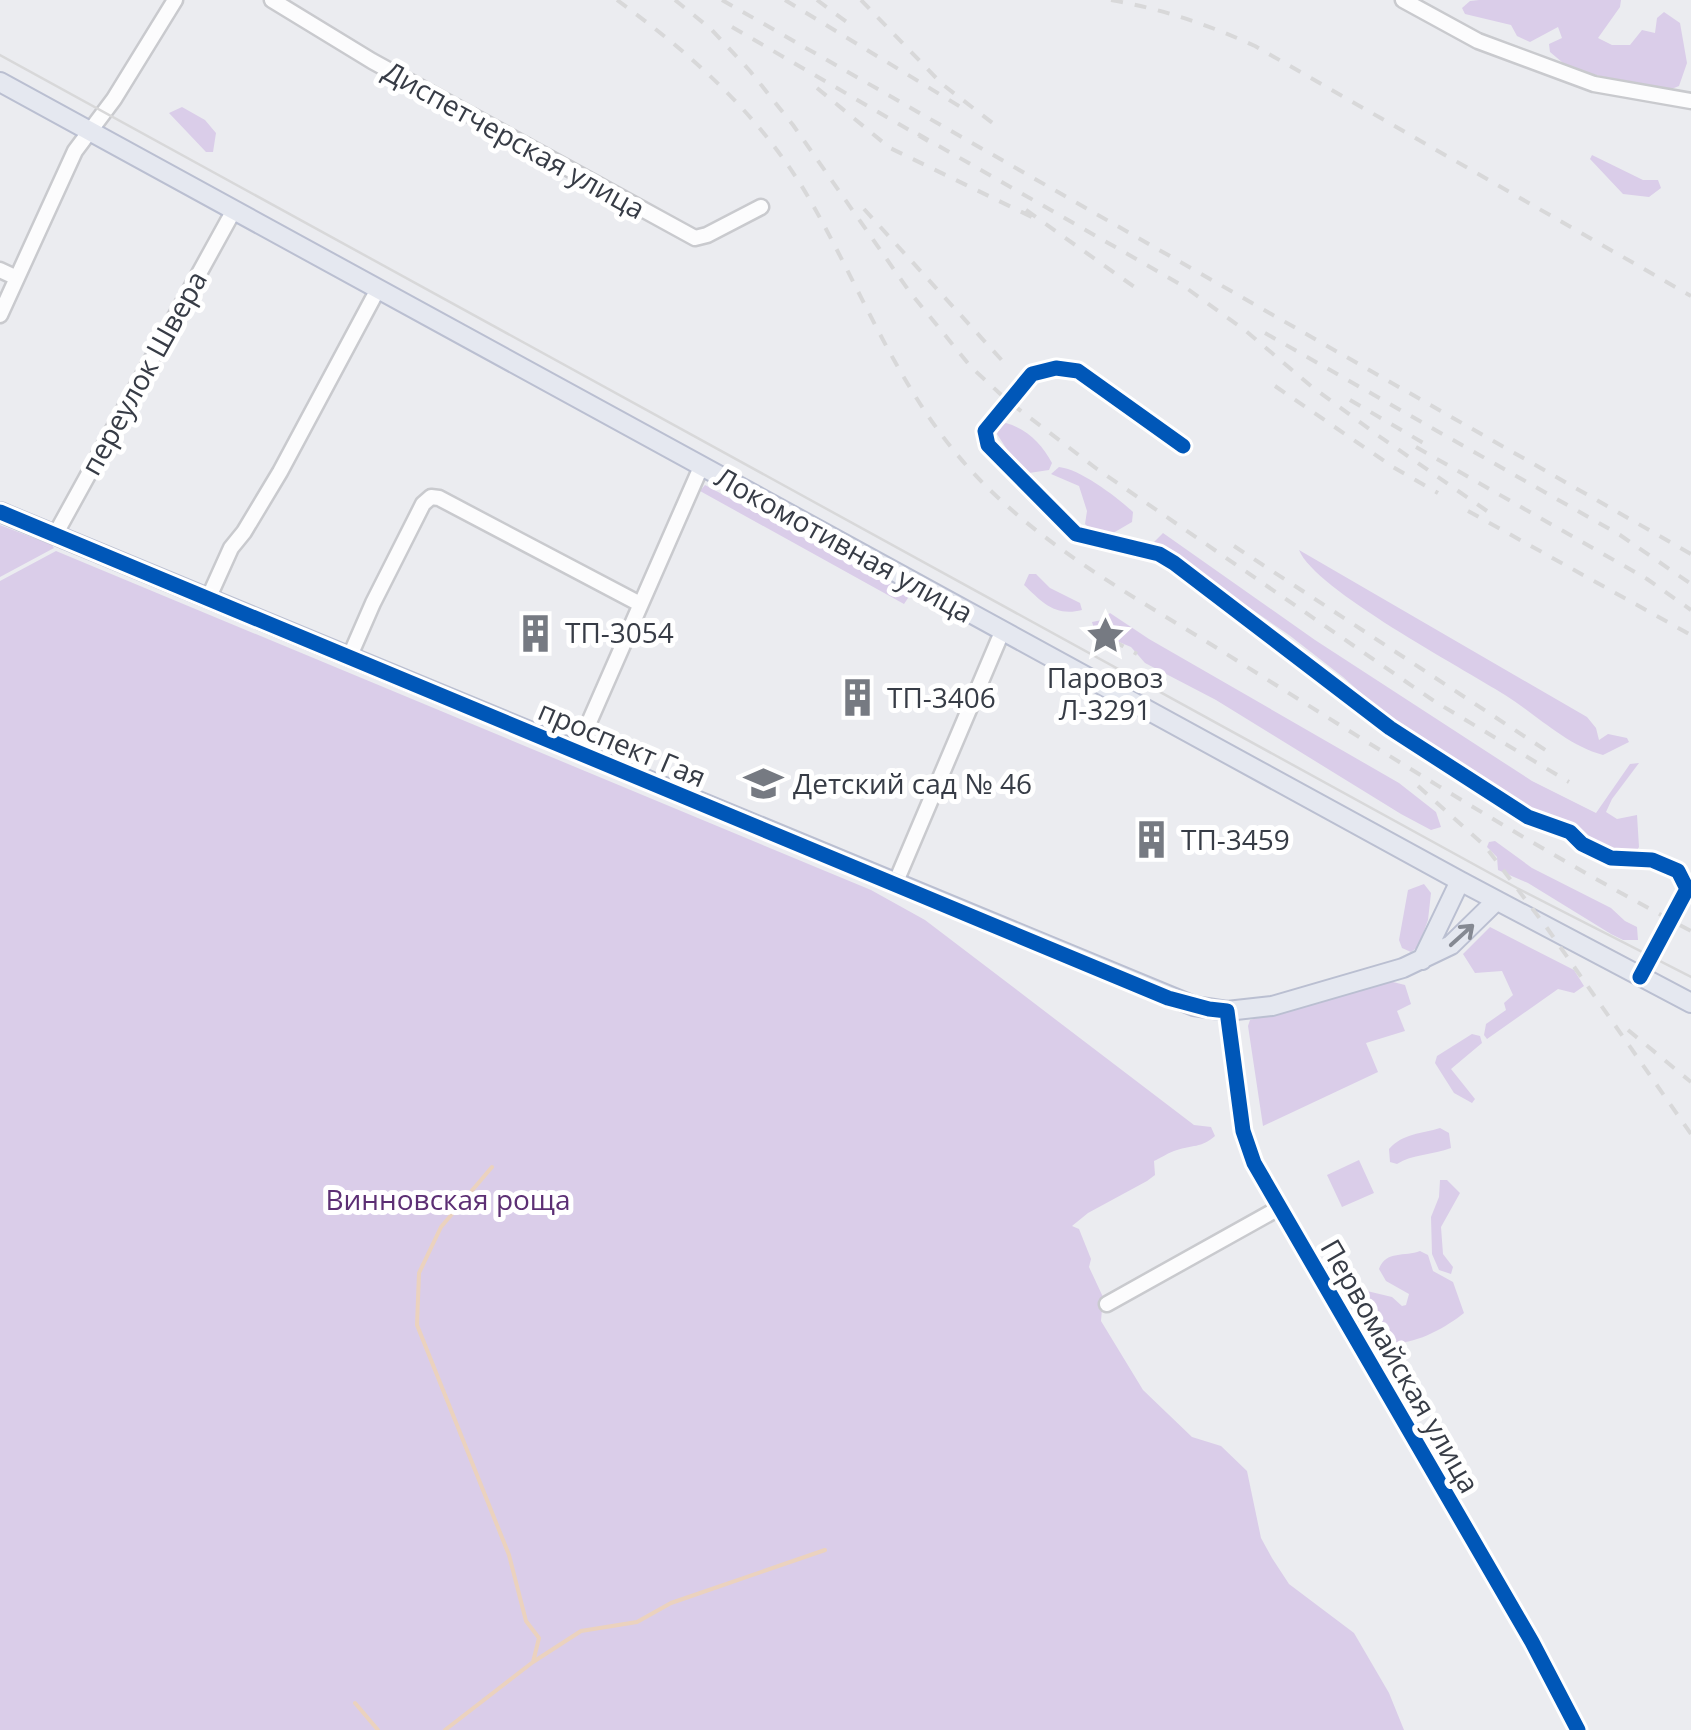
<svg xmlns="http://www.w3.org/2000/svg" width="1691" height="1730" font-family="'Open Sans',sans-serif">
<rect width="100%" height="100%" fill="#ebecf0"/>
<!-- green -->
<path fill="#dacde9" d="M 1479,0 L 1621,0 L 1620,7 L 1598,38 L 1612,45 L 1630,45 L 1642,30 L 1655,33 L 1657,18 L 1664,12 L 1680,23 L 1687,63 L 1679,86 L 1664,92 L 1569,68 L 1550,52 L 1549,44 L 1562,38 L 1558,27 L 1530,42 L 1517,36 L 1511,25 L 1465,14 L 1462,8 L 1470,1 Z
M 182,107 L 205,120 L 216,133 L 213,152 L 206,152 L 169,113 Z
M 1592,155 L 1643,180 L 1658,180 L 1661,188 L 1649,197 L 1623,194 L 1590,159 Z
M 1006,423 C 1027,429 1042,444 1052,463 L 1049,470 L 1029,473 L 1013,459 L 997,434 L 999,426 Z
M 1059,467 C 1080,469 1117,497 1133,512 L 1132,522 L 1108,536 L 1094,533 L 1085,524 L 1087,511 L 1079,486 L 1051,474 Z
M 705,485 L 910,595 L 904,604 L 700,491 Z
M 0,525 L 52,545 L 54,548 L 0,577 Z
M 1163,533 L 1315,640 L 1532,781 L 1596,813 L 1630,764 L 1639,763 L 1612,799 L 1606,812 L 1617,819 L 1637,815 L 1639,847 L 1636,852 L 1612,853 L 1527,810 L 1398,726 L 1343,677 L 1289,635 L 1154,542 Z
M 1299,550 L 1587,717 L 1596,728 L 1599,740 L 1608,734 L 1627,738 L 1629,742 L 1603,755 C 1566,745 1537,715 1505,695 C 1463,668 1315,590 1299,550 Z
M 56,551 L 871,890 L 925,920 L 1194,1125 L 1211,1127 L 1215,1136 C 1202,1148 1191,1145 1177,1150 C 1169,1152 1161,1158 1154,1161 L 1155,1175 L 1147,1181 L 1088,1213 L 1072,1226 L 1079,1229 L 1091,1259 L 1089,1267 L 1103,1297 L 1101,1321 L 1143,1390 L 1192,1437 L 1221,1446 L 1247,1471 L 1261,1538 L 1272,1558 L 1289,1584 L 1354,1633 L 1389,1693 L 1404,1730 L 0,1730 L 0,581 Z
M 1029,574 L 1036,574 L 1050,588 L 1080,603 L 1082,610 C 1055,617 1042,602 1024,585 Z
M 1110,613 L 1149,639 L 1399,783 L 1436,812 L 1441,827 L 1431,830 L 1401,814 L 1216,700 L 1145,663 L 1131,647 L 1095,632 L 1092,622 L 1102,620 Z
M 1495,841 L 1532,868 L 1611,908 L 1625,921 L 1637,927 L 1638,940 L 1623,940 L 1611,934 L 1528,883 L 1498,870 L 1497,857 L 1487,847 L 1489,842 Z
M 1424,884 L 1431,893 L 1428,920 L 1418,947 L 1411,952 L 1402,948 L 1399,940 L 1408,890 Z
M 1490,927 L 1574,970 L 1584,986 L 1574,993 L 1558,989 L 1487,1039 L 1484,1035 L 1486,1024 L 1506,1010 L 1504,1003 L 1513,995 L 1502,971 L 1475,973 L 1463,954 Z
M 1389,981 L 1405,985 L 1411,1004 L 1397,1011 L 1405,1031 L 1366,1043 L 1378,1072 L 1263,1126 L 1248,1026 L 1250,1020 Z
M 1472,1034 L 1480,1036 L 1482,1043 L 1451,1069 L 1475,1099 L 1472,1103 L 1454,1093 L 1435,1063 L 1437,1056 Z
M 1440,1128 L 1449,1133 L 1451,1148 C 1433,1155 1412,1154 1397,1164 L 1390,1162 L 1389,1149 C 1403,1133 1422,1134 1440,1128 Z
M 1359,1160 L 1374,1193 L 1342,1207 L 1327,1175 Z
M 1440,1180 L 1447,1180 L 1460,1193 L 1441,1227 L 1443,1254 L 1453,1267 L 1451,1274 L 1439,1270 L 1432,1254 L 1431,1217 L 1439,1197 Z
M 1420,1251 L 1428,1255 L 1433,1271 L 1453,1282 L 1464,1313 C 1444,1329 1407,1350 1380,1341 L 1359,1304 L 1359,1295 L 1367,1291 L 1392,1297 L 1402,1306 L 1406,1305 L 1409,1294 L 1386,1281 L 1379,1269 C 1386,1250 1405,1257 1420,1251 Z"/>
<g fill="none" stroke-linecap="round" stroke-linejoin="round">
<!-- stream -->
<path stroke="#ebd2be" stroke-width="4" d="M 533,1662 L 581,1631 L 637,1622 L 671,1603 L 825,1550
M 355,1703 L 378,1730
M 445,1730 L 533,1662 L 539,1638 L 526,1621 L 509,1555 L 417,1325 L 419,1273 L 441,1227 L 492,1167"/>
<defs>
<path id="minor" d="M 272,0 L 372,61 L 695,238 L 707,235 L 761,207
M 1403,0 L 1478,41 L 1594,84 L 1691,101
M 0,270 L 17,278
M 0,315 L 75,151 L 114,99 L 175,0
M 1183,446 L 1078,371 L 1056,368 L 1032,374 L 985,431 L 988,445 L 1076,534 L 1159,554 L 1174,563 L 1390,728 L 1528,817 L 1570,832 L 1582,844 L 1611,858 L 1652,860 L 1678,871 L 1687,889 L 1640,977
M 55,535 L 234,210
M 208,599 L 231,548 L 244,532 L 280,472 L 378,289
M 349,658 L 373,603 L 423,504 L 431,497 L 439,498 L 640,604
M 576,752 L 701,467
M 895,884 L 1002,632
M 1227,1011 L 1243,1131 L 1254,1163 L 1532,1642 L 1578,1730
M 1107,1304 L 1279,1208"/>
<path id="major" d="M 0,82 L 1460,881 L 1691,1003
M 0,512 L 1194,1006 L 1227,1011 L 1272,1006 L 1403,968 L 1451,945 L 1496,901
M 1422,960 L 1460,881"/>
</defs>
<!-- minor casing -->
<use href="#minor" stroke="#c9cace" stroke-width="19"/>
<!-- major casing -->
<use href="#major" stroke="#babfd1" stroke-width="22"/>
<!-- minor -->
<use href="#minor" stroke="#fcfcfd" stroke-width="14"/>
<!-- major -->
<use href="#major" stroke="#e5e8f0" stroke-width="18"/>
<!-- tram -->
<path stroke="#d8d8d9" stroke-width="2.5" d="M 0,55 L 1517,888 L 1691,977"/>
<!-- rail -->
<path stroke="#d8d8d9" stroke-width="4" stroke-dasharray="12 12" stroke-linecap="butt" d="M 617,0 C 694,56 762,117 810,200 C 861,289 898,389 967,466 C 1041,549 1143,601 1236,660 C 1386,754 1534,848 1691,931
M 675,0 L 711,29 L 750,71 L 793,125 L 909,291 L 971,367 L 1008,401 L 1097,469 L 1434,701 L 1569,782
M 722,0 L 1691,554
M 785,0 L 964,109
M 817,0 L 848,23
M 861,0 L 942,84 L 999,128
M 1111,0 C 1162,9 1207,24 1255,46 L 1691,296
M 732,27 L 928,141
M 817,88 L 890,148 L 1034,218
M 918,134 L 1185,287 L 1246,331 L 1311,386 L 1376,434 L 1487,511
M 864,209 L 1008,367
M 1026,210 L 1140,291
M 1265,333 L 1620,535 L 1691,584
M 1275,386 L 1393,467 L 1438,493
M 1350,400 L 1432,448
M 1416,447 L 1647,579 L 1691,610
M 1468,511 L 1691,635
M 1234,546 L 1553,755
M 1092,629 L 1137,654
M 1418,786 L 1485,846 L 1547,928 L 1691,1134
M 1628,1030 L 1691,1082"/>
<defs>
<path id="cycleway" d="M 1183,446 L 1078,371 L 1056,368 L 1032,374 L 985,431 L 988,445 L 1076,534 L 1159,554 L 1174,563 L 1390,728 L 1528,817 L 1570,832 L 1582,844 L 1611,858 L 1652,860 L 1678,871 L 1687,889 L 1640,977
M 0,512 L 1168,998 L 1209,1009 L 1227,1011 L 1243,1131 L 1254,1163 L 1532,1642 L 1578,1730"/>
</defs>
<!-- cycleway casing -->
<use href="#cycleway" stroke="#fff" stroke-width="21"/>
<!-- cycleway -->
<use href="#cycleway" stroke="#0057b8" stroke-width="15"/>
</g>
<!-- one-way arrows -->
<defs><path id="oneway-shaft" d="M-6 0H5M1.5-3L5.5 0L1.5 3" fill="none" stroke-width="1.6" stroke-linecap="round" stroke-linejoin="round" transform="scale(2.5)"/></defs>
<use stroke="#858992" href="#oneway-shaft" transform="translate(1462 935) rotate(-42)"/>
<!-- icons -->
<defs>
<symbol id="building-bare" viewBox="-9 -9 18 18"><path d="M-4-6H4V6H1V3H-1V6H-4ZM-2.5-4.3h1.7v1.8h-1.7ZM.8-4.3h1.7v1.8H.8ZM-2.5-1h1.7V.8h-1.7ZM.8-1h1.7V.8H.8Z" fill="#767a82" stroke="#fff" stroke-width="2.5" paint-order="stroke"/></symbol>
<symbol id="sight-bare" viewBox="-9 -9 18 18"><path d="M0-6L1.8-2.2L6-1.7L2.9 1.2L3.7 5.4L0 3.3L-3.7 5.4L-2.9 1.2L-6-1.7L-1.8-2.2Z" fill="#767a82" stroke="#fff" stroke-width="2.5" paint-order="stroke"/></symbol>
<symbol id="school-bare" viewBox="-9 -9 18 18"><path d="M0-5L7-2L0 1L-7-2ZM-4 1L0 2.5L4 1V4Q0 6-4 4Z" fill="#767a82" stroke="#fff" stroke-width="2.5" paint-order="stroke"/></symbol>
</defs>
<g fill-rule="evenodd">
<use href="#building-bare" x="508" y="606" width="55" height="55"/>
<use href="#sight-bare" x="1078" y="608" width="55" height="55"/>
<use href="#building-bare" x="830" y="670" width="55" height="55"/>
<use href="#school-bare" x="736" y="756" width="55" height="55"/>
<use href="#building-bare" x="1124" y="812" width="55" height="55"/>
</g>
<g text-anchor="middle" stroke-width="10" stroke-linejoin="round" paint-order="stroke">
<!-- street labels -->
<g font-size="28" fill="#373c46" stroke="#fff">
<text transform="translate(514 140) rotate(29)" y="10">Диспетчерская улица</text>
<text transform="translate(144 373) rotate(-61)" y="10">переулок Швера</text>
<text transform="translate(844 545) rotate(29)" y="10">Локомотивная улица</text>
<text transform="translate(622 744) rotate(23)" y="10">проспект Гая</text>
<text transform="translate(1400 1366) rotate(60)" y="10">Первомайская улица</text>
</g>
<!-- poi labels -->
<g font-size="28" fill="#373c46" stroke="#fff" text-anchor="start">
<text x="565" y="643">ТП-3054</text>
<text x="1105" y="688" text-anchor="middle">Паровоз<tspan x="1105" dy="32">Л-3291</tspan></text>
<text x="887" y="708">ТП-3406</text>
<text x="793" y="794">Детский сад № 46</text>
<text x="1181" y="850">ТП-3459</text>
</g>
<!-- park labels -->
<g font-size="28" fill="#5c2f74" stroke="#fff">
<text x="448" y="1210">Винновская роща</text>
</g>
</g>
</svg>
